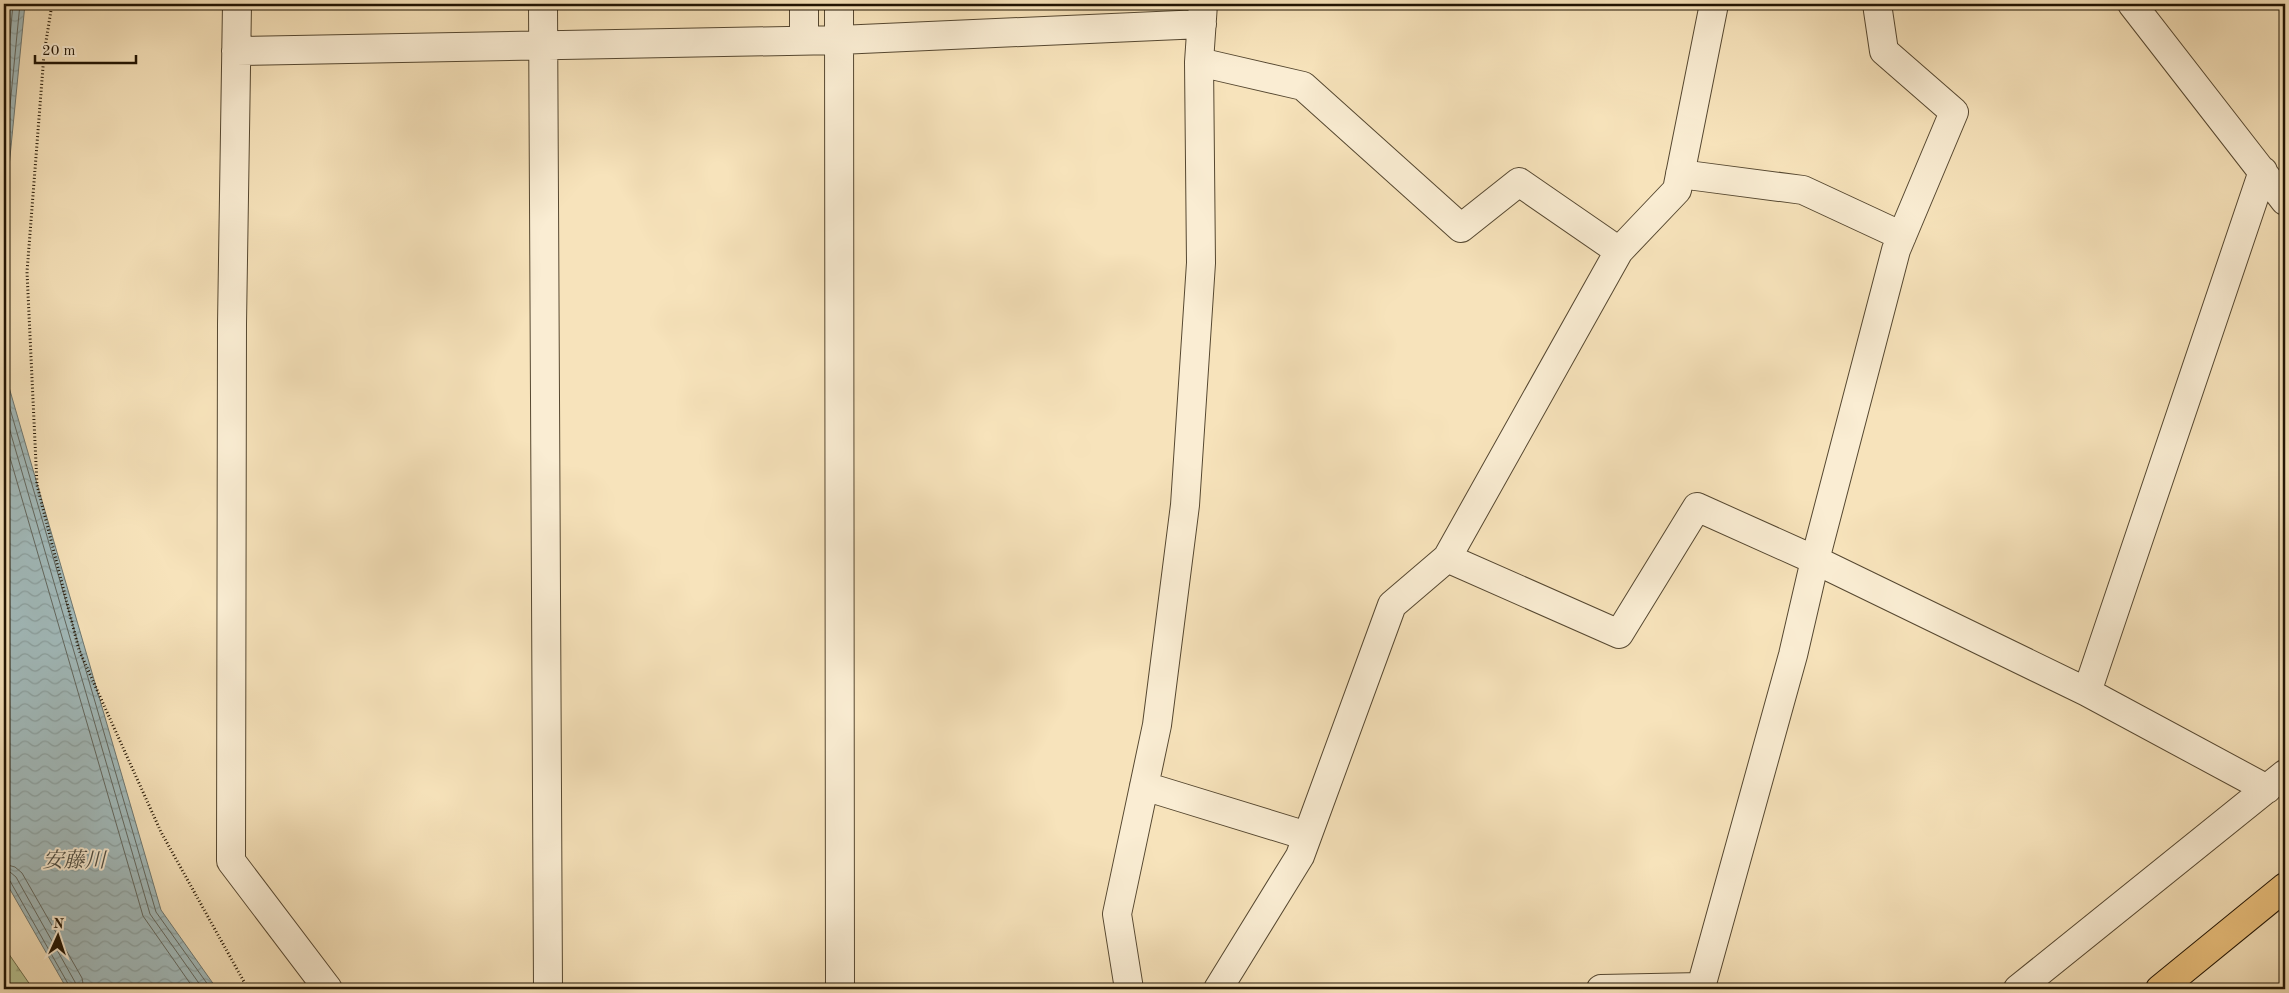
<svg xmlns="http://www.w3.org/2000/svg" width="2289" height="993" font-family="'Old Standard TT','Noto Serif JP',serif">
<defs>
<pattern id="forest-firs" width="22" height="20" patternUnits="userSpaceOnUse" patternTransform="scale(1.25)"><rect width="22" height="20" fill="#b8c593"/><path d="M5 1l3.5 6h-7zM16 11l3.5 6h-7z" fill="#9ea87d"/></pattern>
<pattern id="water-waves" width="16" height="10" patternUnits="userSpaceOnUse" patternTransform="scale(1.25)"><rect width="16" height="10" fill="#a2bbbc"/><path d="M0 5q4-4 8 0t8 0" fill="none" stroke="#8ba0a0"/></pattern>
</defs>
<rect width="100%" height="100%" fill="#f7e3bb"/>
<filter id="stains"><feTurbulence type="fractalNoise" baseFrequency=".004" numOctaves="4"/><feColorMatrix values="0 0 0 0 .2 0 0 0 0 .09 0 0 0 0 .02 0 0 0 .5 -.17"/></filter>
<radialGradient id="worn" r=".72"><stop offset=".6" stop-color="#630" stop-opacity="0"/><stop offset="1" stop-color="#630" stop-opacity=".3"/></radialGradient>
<!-- forest -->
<path fill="url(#forest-firs)" stroke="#6c6c4b" d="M 4,947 L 33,989 L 4,989 Z"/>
<!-- water -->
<path fill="url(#water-waves)" stroke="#6e7872" d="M 4,4 L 25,4 L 4,218 Z
M 4,370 L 161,910 L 217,989 L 67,989 L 4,879 Z"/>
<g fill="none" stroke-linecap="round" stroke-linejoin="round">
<!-- shore -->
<path stroke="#626860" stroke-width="1" d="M 4,102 L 13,4
M 4,167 L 20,4
M 4,388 L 156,912 L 211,989
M 4,410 L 150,914 L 203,989
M 4,437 L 143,916 L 194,989
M 4,864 L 15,867 L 22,873 L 82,978 L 84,989
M 4,871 L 10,872 L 16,877 L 75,982 L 77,989
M 4,878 L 10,881 L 71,989"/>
<defs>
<path id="minor" d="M 237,4 L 232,324 L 231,861 L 328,989
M 543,4 L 548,989
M 839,4 L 840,989
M 1203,4 L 1199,62 L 1303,86 L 1461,228 L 1519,182 L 1619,251
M 2132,4 L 2285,201
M 804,40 L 804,4
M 236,51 L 839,40 L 1202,24
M 1680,174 L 1803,190 L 1902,236
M 1447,558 L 1619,634 L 1697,507 L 1815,560 L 2087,692 L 2263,171
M 2087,692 L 2267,789
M 1144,786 L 1307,836
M 1129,989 L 1117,914 L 1157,725 L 1185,505 L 1201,263 L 1199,62
M 1218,989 L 1300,856 L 1392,605 L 1447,558 L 1619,251 L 1677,190 L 1714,4
M 1601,989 L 1701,987 L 1793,655 L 1815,560 L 1896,250 L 1954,112 L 1884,51 L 1877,4
M 2018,989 L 2285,774"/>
<path id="major" d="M 2160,989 L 2285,887"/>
</defs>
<!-- minor casing -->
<use href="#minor" stroke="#564831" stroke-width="30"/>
<!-- major casing -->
<use href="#major" stroke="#211403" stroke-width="30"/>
<!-- path -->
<path stroke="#211403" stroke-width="3" stroke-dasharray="1 2.5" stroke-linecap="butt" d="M 52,4 L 44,54 L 27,272 L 37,485 L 79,650 L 161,832 L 248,989"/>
<!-- minor -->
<use href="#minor" stroke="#faedd3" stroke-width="28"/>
<!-- major -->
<use href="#major" stroke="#ecc27e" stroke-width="28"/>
</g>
<g text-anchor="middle" stroke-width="4" stroke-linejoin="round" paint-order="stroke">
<!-- water labels -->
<g font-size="21" font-style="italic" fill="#4e4e44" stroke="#faedd3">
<text x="74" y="867">安藤川</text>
</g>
</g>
<!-- margin -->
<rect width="2289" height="993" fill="none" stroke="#f7e3bb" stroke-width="20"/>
<rect x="5" y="5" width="2279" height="983" fill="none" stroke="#211403" stroke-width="2.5"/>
<rect x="10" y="10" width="2269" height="973" fill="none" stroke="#211403"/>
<!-- north arrow -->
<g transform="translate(58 936) rotate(3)" stroke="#faedd3" stroke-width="4" paint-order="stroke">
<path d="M0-4L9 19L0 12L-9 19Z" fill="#211403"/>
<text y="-8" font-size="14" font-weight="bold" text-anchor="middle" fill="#211403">N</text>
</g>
<!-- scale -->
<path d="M35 55v8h101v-8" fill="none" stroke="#211403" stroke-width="2.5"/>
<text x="42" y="55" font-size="15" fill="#211403" stroke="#faedd3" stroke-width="4" paint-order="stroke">20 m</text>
<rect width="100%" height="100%" filter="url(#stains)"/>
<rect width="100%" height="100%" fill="url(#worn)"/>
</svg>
